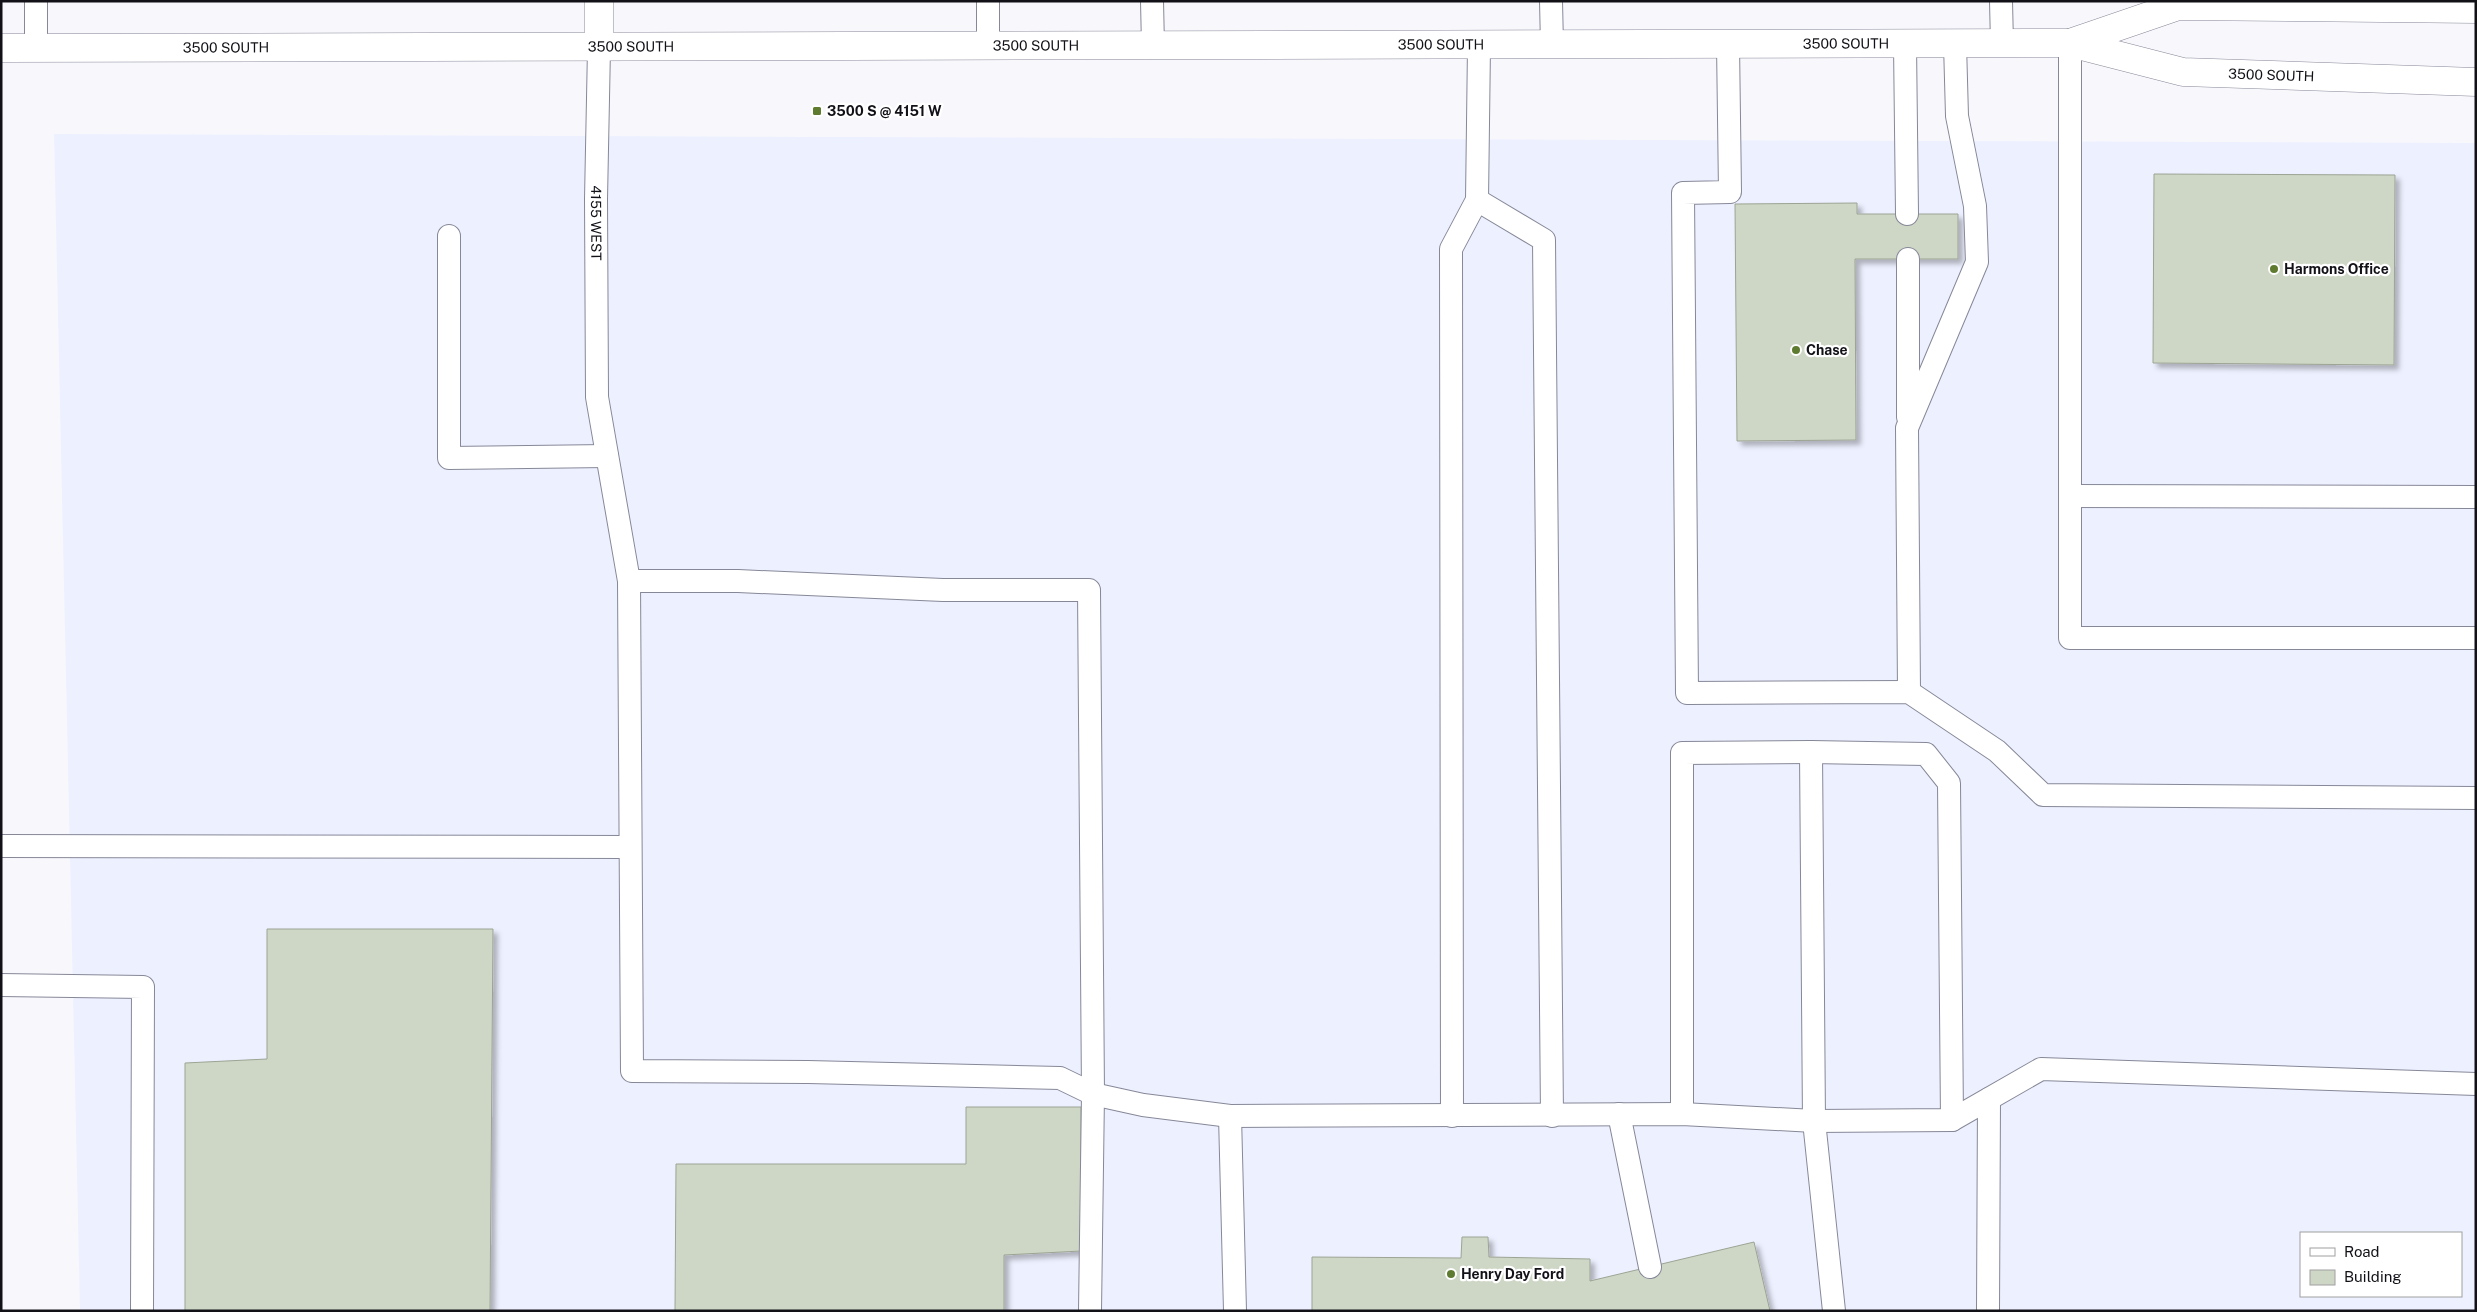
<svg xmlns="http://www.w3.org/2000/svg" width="2477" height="1312" font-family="'Public Sans',sans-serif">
<defs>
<filter id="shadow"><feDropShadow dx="4.5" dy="4.5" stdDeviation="2.5" flood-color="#0004"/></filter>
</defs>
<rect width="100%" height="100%" fill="#f8f8fc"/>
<!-- built -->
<path fill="#edf0ff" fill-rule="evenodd" d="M 54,134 L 2476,143 L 2476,1311 L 80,1311 ZM 2301,1233 L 2461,1233 L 2461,1296 L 2301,1296 Z"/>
<!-- building -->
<path fill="#ced6c5" stroke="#9da494" filter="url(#shadow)" d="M 2154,174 L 2395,175 L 2394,365 L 2153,363 Z
M 1857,203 L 1857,214 L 1958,214 L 1958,259 L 1855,259 L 1856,440 L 1737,441 L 1735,204 Z
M 267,929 L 493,929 L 490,1311 L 185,1311 L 185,1063 L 267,1059 Z
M 966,1107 L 1081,1107 L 1081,1251 L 1004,1255 L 1004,1311 L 675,1311 L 676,1164 L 966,1164 Z
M 1462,1237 L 1488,1237 L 1489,1257 L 1590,1259 L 1590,1281 L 1754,1242 L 1770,1311 L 1312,1311 L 1312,1257 L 1461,1258 Z"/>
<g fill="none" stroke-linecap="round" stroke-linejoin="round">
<defs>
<g id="service">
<path d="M 36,1 L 36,48"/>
<path d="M 988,1 L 988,46"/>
<path d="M 1152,1 L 1153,46"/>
<path d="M 1551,1 L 1552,45"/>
<path d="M 2001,1 L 2002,44"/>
<path d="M 2070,43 L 2070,638 L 2476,638"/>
<path d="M 1728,44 L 1730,192 L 1683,193 L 1687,693 L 1909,692 L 1997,751 L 2043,795 L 2476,798"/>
<path d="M 1905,44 L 1907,214"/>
<path id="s1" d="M 599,48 L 596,199 L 597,397 L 629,581 L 632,1071 L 808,1072 L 1060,1078 L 1093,1094 L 1143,1105 L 1230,1116 L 1682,1114 L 1814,1121 L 1952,1120 L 2041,1069 L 2476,1084"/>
<path d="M 1477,200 L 1544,240 L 1552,1116"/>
<path d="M 449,236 L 449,458 L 607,456"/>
<path d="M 1908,417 L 1908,259"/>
<path d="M 2070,496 L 2476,497"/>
<path d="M 629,581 L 738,581 L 943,590 L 1089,590 L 1093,1094 L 1090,1311"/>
<path d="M 1909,692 L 1907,428 L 1977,262 L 1975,206 L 1957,116 L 1955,44"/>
<path d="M 1,846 L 630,847"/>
<path d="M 1,985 L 143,987 L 142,1311"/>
<path d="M 1619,1114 L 1650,1267"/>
<path d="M 1682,1114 L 1682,753 L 1811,752"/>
<path d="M 1230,1116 L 1235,1311"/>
<path d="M 1452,1116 L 1451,249 L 1477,200 L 1479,46"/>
<path d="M 1834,1311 L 1814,1121 L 1811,752 L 1926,754 L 1949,783 L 1952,1120"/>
<path d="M 1988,1311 L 1989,1099"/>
</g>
<path id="minor" d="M 599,1 L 599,48"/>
<g id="primary">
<path d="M 2070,43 L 2178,6 L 2476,9"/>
<path id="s2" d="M 1,48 L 2070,43 L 2183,72 L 2476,82"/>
</g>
</defs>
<!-- service casing -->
<use href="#service" stroke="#868898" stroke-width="24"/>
<!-- minor casing -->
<use href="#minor" stroke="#868898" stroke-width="29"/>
<!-- primary casing -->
<use href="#primary" stroke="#868898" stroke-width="29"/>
<!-- service -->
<use href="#service" stroke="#fff" stroke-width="22"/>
<!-- minor -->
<use href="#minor" stroke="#fff" stroke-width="28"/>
<!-- primary -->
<use href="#primary" stroke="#fff" stroke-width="28"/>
</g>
<!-- markers -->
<g fill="#5e7b30" stroke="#fff" stroke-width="2">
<rect x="812" y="106" width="10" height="10" rx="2.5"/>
<circle cx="2274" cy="269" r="5"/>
<circle cx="1796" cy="350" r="5"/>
<circle cx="1451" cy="1274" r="5"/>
</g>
<g text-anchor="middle" stroke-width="4.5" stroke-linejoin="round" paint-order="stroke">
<!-- street labels -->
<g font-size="14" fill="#111117" stroke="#fff">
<text dy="5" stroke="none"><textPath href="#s2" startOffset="1845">3500 SOUTH</textPath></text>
<text dy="5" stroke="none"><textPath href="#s2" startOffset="1035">3500 SOUTH</textPath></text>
<text dy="5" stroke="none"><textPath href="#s2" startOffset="1440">3500 SOUTH</textPath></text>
<text dy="5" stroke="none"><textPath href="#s2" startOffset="225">3500 SOUTH</textPath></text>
<text dy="5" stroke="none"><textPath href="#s2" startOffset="630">3500 SOUTH</textPath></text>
<text dy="5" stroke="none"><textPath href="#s2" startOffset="2274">3500 SOUTH</textPath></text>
<text dy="5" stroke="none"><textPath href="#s1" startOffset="175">4155 WEST</textPath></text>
</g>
<!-- poi labels -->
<g font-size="14" font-weight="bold" fill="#111117" stroke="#fff" text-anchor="start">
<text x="827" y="116">3500 S @ 4151 W</text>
<text x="2284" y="274">Harmons Office</text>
<text x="1806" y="355">Chase</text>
<text x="1461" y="1279">Henry Day Ford</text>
</g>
</g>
<!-- border -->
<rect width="2477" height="1312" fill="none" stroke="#111117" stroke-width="5"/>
<!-- legend -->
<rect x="2300" y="1232" width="162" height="65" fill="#ffffff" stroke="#a0a0a2"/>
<rect x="2310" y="1248" width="25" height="8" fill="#ffffff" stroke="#a0a0a2"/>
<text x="2344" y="1257" font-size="15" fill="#111117">Road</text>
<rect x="2310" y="1270" width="25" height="15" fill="#ced6c5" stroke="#a0a0a2"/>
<text x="2344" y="1282" font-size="15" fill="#111117">Building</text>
</svg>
